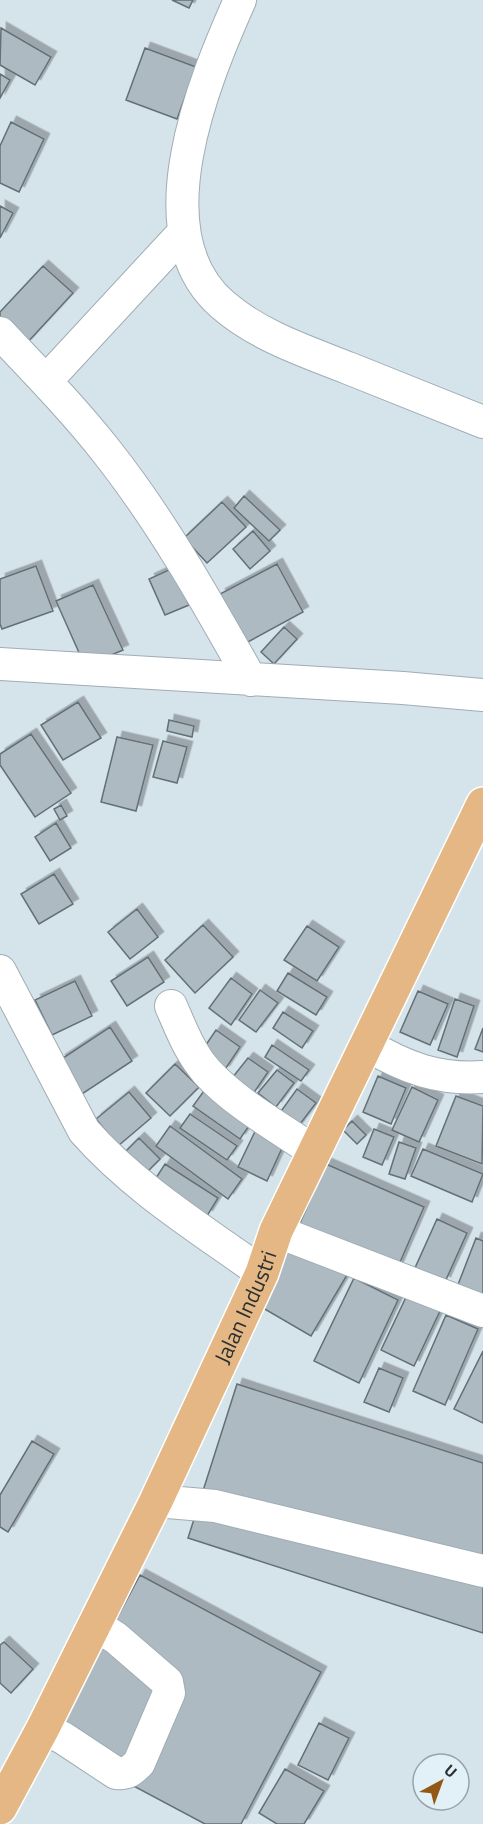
<svg xmlns="http://www.w3.org/2000/svg" width="483" height="1824" font-family="'Titillium Web',sans-serif">
<defs>
<filter id="shadow"><feDropShadow dx="5.5" dy="-5.5" stdDeviation="0" flood-color="#0004"/></filter>
</defs>
<rect width="100%" height="100%" fill="#d5e3ea"/>
<!-- building -->
<path fill="#adbac1" stroke="#637076" stroke-width="1.5" filter="url(#shadow)" d="M 172,0 L 193,0 L 189,8 Z
M 1,28 L 51,57 L 35,85 L 0,65 Z
M 145,48 L 196,67 L 177,119 L 126,100 Z
M 0,74 L 10,80 L 0,98 Z
M 11,122 L 44,139 L 19,192 L 0,183 L 0,146 Z
M 0,206 L 13,213 L 0,238 Z
M 43,266 L 73,293 L 26,344 L 0,320 L 0,312 Z
M 244,496 L 280,530 L 269,541 L 234,508 Z
M 222,502 L 246,527 L 207,563 L 184,538 Z
M 253,531 L 270,551 L 250,569 L 233,549 Z
M 277,564 L 303,612 L 246,643 L 220,594 Z
M 36,566 L 53,611 L 2,629 L 0,624 L 0,579 Z
M 173,568 L 189,605 L 165,615 L 149,579 Z
M 93,585 L 123,650 L 85,666 L 56,601 Z
M 284,627 L 297,639 L 274,664 L 261,652 Z
M 78,702 L 101,738 L 63,760 L 41,725 Z
M 169,720 L 194,726 L 192,737 L 167,731 Z
M 31,734 L 71,793 L 35,817 L 0,765 L 0,754 Z
M 117,737 L 153,745 L 136,811 L 101,802 Z
M 163,741 L 187,747 L 177,783 L 153,777 Z
M 61,805 L 67,816 L 60,820 L 54,809 Z
M 56,823 L 71,848 L 50,861 L 35,837 Z
M 54,874 L 73,904 L 39,924 L 21,894 Z
M 137,909 L 158,937 L 130,959 L 108,932 Z
M 203,925 L 233,957 L 195,993 L 165,960 Z
M 307,926 L 339,947 L 317,981 L 284,960 Z
M 148,957 L 164,982 L 127,1006 L 111,981 Z
M 288,973 L 327,997 L 316,1015 L 277,991 Z
M 231,978 L 252,994 L 231,1025 L 209,1008 Z
M 75,981 L 92,1016 L 52,1035 L 35,1000 Z
M 260,990 L 278,1003 L 256,1032 L 239,1020 Z
M 418,991 L 448,1004 L 430,1045 L 400,1032 Z
M 455,999 L 474,1006 L 457,1057 L 438,1050 Z
M 283,1012 L 313,1031 L 302,1048 L 273,1028 Z
M 110,1027 L 132,1061 L 82,1094 L 60,1060 Z
M 483,1028 L 483,1052 L 475,1049 Z
M 216,1030 L 240,1047 L 224,1071 L 199,1055 Z
M 272,1045 L 309,1070 L 301,1081 L 265,1057 Z
M 248,1058 L 268,1072 L 253,1094 L 232,1078 Z
M 175,1064 L 199,1087 L 170,1116 L 146,1093 Z
M 277,1070 L 294,1083 L 276,1107 L 258,1093 Z
M 378,1076 L 406,1088 L 391,1124 L 363,1112 Z
M 209,1084 L 255,1117 L 240,1139 L 193,1106 Z
M 412,1087 L 438,1100 L 419,1142 L 392,1130 Z
M 297,1089 L 316,1103 L 297,1128 L 279,1114 Z
M 129,1092 L 151,1118 L 118,1146 L 96,1119 Z
M 456,1096 L 483,1106 L 482,1164 L 436,1146 Z
M 190,1114 L 237,1146 L 227,1160 L 180,1128 Z
M 260,1121 L 288,1135 L 267,1181 L 238,1167 Z
M 352,1121 L 366,1135 L 357,1144 L 343,1130 Z
M 170,1126 L 242,1179 L 228,1199 L 156,1146 Z
M 374,1129 L 394,1137 L 382,1165 L 363,1157 Z
M 139,1138 L 160,1159 L 144,1175 L 123,1154 Z
M 399,1142 L 416,1148 L 405,1179 L 389,1174 Z
M 423,1149 L 483,1174 L 472,1202 L 411,1176 Z
M 165,1164 L 218,1198 L 207,1216 L 154,1181 Z
M 326,1164 L 424,1207 L 394,1276 L 296,1232 Z
M 437,1219 L 467,1233 L 445,1282 L 415,1268 Z
M 476,1238 L 483,1241 L 483,1292 L 478,1304 L 454,1295 Z
M 291,1243 L 347,1275 L 311,1336 L 256,1304 Z
M 354,1278 L 398,1300 L 359,1383 L 314,1361 Z
M 408,1293 L 441,1309 L 414,1366 L 381,1350 Z
M 446,1315 L 478,1329 L 445,1405 L 413,1391 Z
M 483,1351 L 483,1423 L 454,1409 Z
M 379,1368 L 403,1378 L 389,1412 L 364,1402 Z
M 237,1384 L 483,1463 L 483,1633 L 188,1538 Z
M 32,1441 L 54,1454 L 8,1532 L 0,1527 L 0,1495 Z
M 140,1575 L 321,1672 L 241,1824 L 205,1824 L 51,1742 Z
M 4,1642 L 33,1669 L 11,1693 L 0,1683 L 0,1645 Z
M 319,1723 L 349,1738 L 328,1780 L 298,1765 Z
M 285,1769 L 324,1791 L 304,1824 L 277,1824 L 259,1813 Z"/>
<g fill="none" stroke-linecap="round" stroke-linejoin="round">
<defs>
<path id="minor" d="M 240,0 C 204,81 140,234 223,305 C 259,336 305,351 348,368 C 393,386 438,404 483,422
M 0,333 C 37,372 74,410 107,452 C 163,523 207,602 251,680
M 46,381 L 183,233
M 0,664 L 403,688 L 483,695
M 0,971 L 84,1131 C 134,1188 201,1229 262,1273
M 171,1006 C 181,1029 190,1053 207,1072 C 235,1103 280,1128 315,1152
M 367,1045 C 406,1068 438,1080 483,1077
M 276,1231 L 483,1311
M 156,1501 L 215,1506 L 483,1571
M 43,1728 L 63,1738 L 116,1773 C 127,1774 131,1771 139,1763 L 169,1693 L 167,1682 L 116,1638 L 94,1624"/>
<g id="major">
<path id="s1" d="M 0,1808 L 43,1728 L 156,1501 L 262,1273 L 276,1231 L 483,804"/>
</g>
</defs>
<!-- minor casing -->
<use href="#minor" stroke="#a0adb4" stroke-width="34"/>
<!-- major casing -->
<use href="#major" stroke="#fff" stroke-width="36"/>
<!-- minor -->
<use href="#minor" stroke="#fff" stroke-width="32"/>
<!-- major -->
<use href="#major" stroke="#e4b785" stroke-width="33"/>
</g>
<g text-anchor="middle" stroke-width="6" stroke-linejoin="round" paint-order="stroke">
<!-- street labels -->
<g font-size="22" fill="#2a3032" stroke="#e2f0f8">
<text dy="8" stroke="none"><textPath href="#s1" startOffset="558">Jalan Industri</textPath></text>
</g>
</g>
<!-- north arrow -->
<g transform="translate(441 1782) rotate(41)"><circle r="28" fill="#e2f0f8" stroke="#98a3a9" stroke-width="1.5"/>
<path d="M0-4.5L10 22L0 15L-10 22Z" fill="#925915"/>
<text y="-9" font-size="16" font-weight="bold" text-anchor="middle" fill="#2a3032">U</text>
</g>
</svg>
